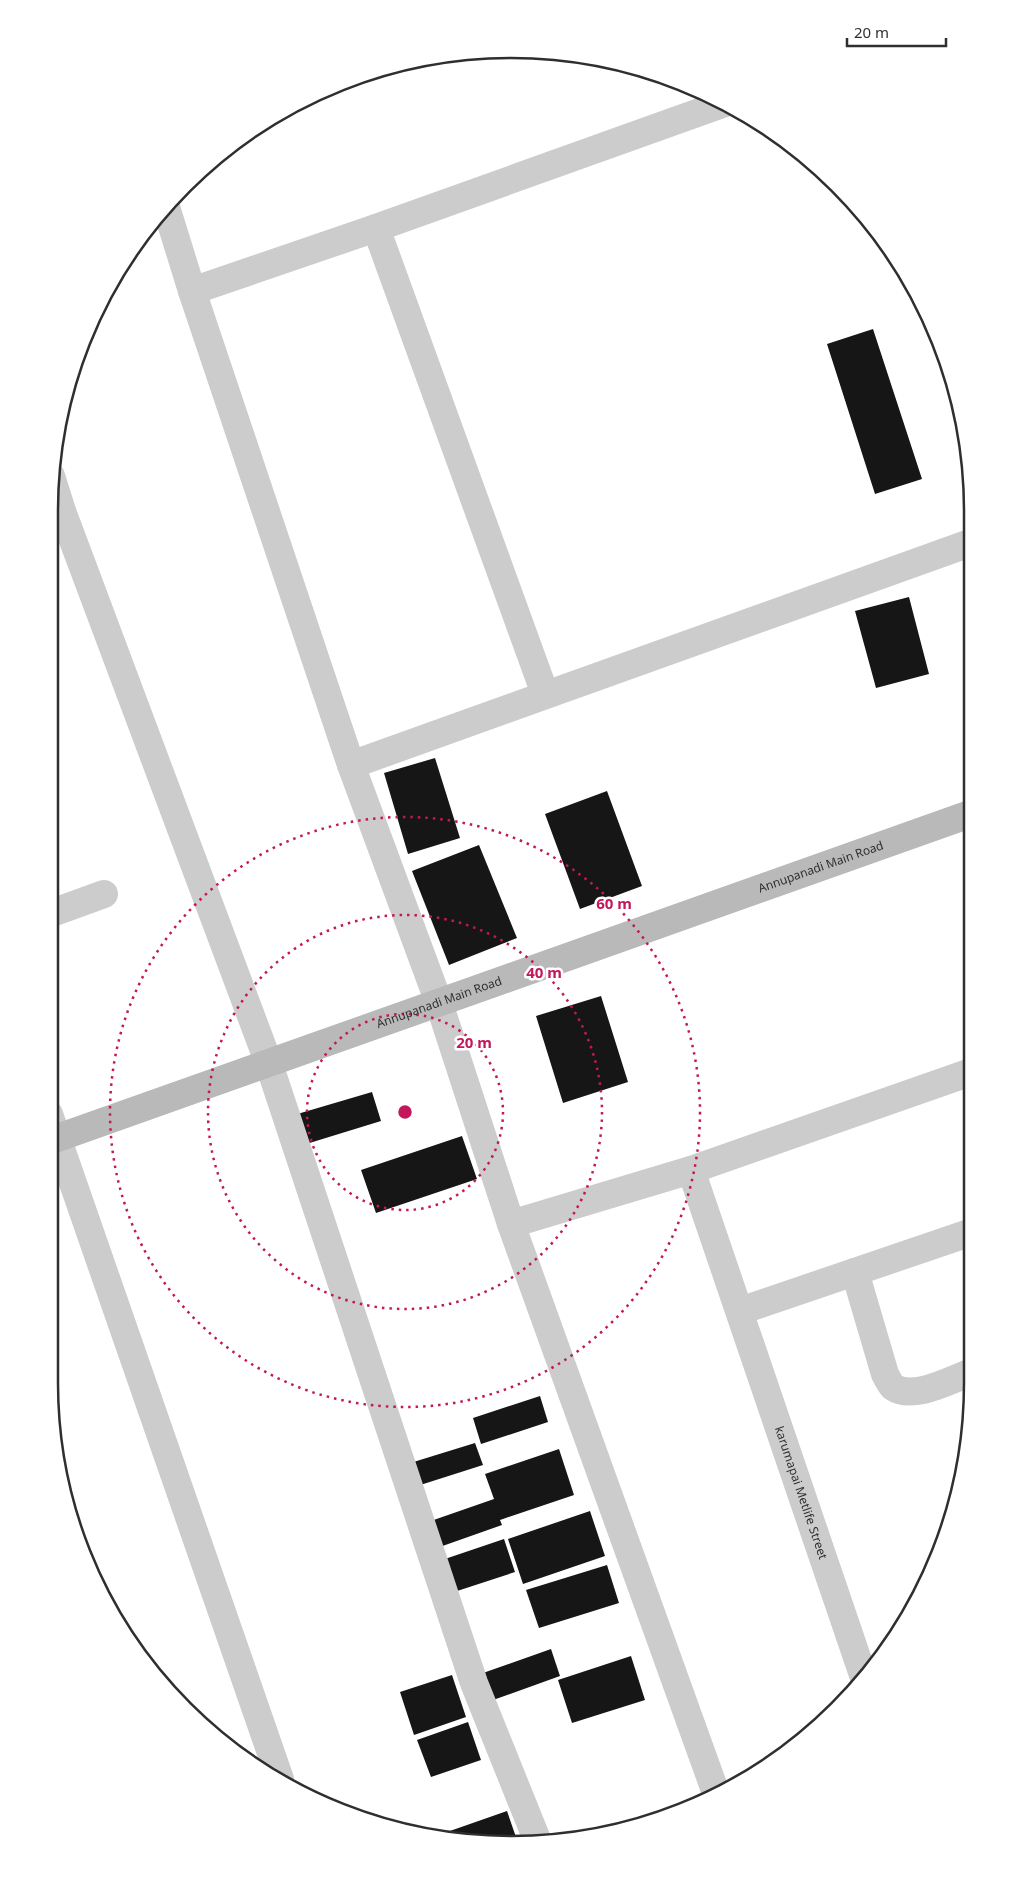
<svg xmlns="http://www.w3.org/2000/svg" width="1022" height="1894" font-family="'Noto Sans',sans-serif">
<rect width="100%" height="100%" fill="#fff"/>
<!-- building -->
<path fill="#161616" d="M 873,329 L 922,479 L 875,494 L 827,344 Z
M 909,597 L 929,674 L 876,688 L 855,611 Z
M 435,758 L 460,838 L 408,854 L 384,773 Z
M 607,791 L 642,886 L 580,909 L 545,814 Z
M 479,845 L 517,938 L 449,965 L 412,871 Z
M 601,996 L 628,1082 L 563,1103 L 536,1016 Z
M 372,1092 L 381,1121 L 303,1145 L 294,1115 Z
M 462,1136 L 477,1179 L 376,1213 L 361,1170 Z
M 540,1396 L 548,1422 L 481,1444 L 473,1418 Z
M 475,1443 L 483,1465 L 414,1487 L 407,1464 Z
M 559,1449 L 574,1495 L 500,1520 L 502,1525 L 434,1549 L 425,1523 L 494,1499 L 485,1474 Z
M 590,1511 L 605,1556 L 523,1584 L 508,1539 Z
M 504,1539 L 515,1572 L 451,1593 L 439,1561 Z
M 607,1565 L 619,1603 L 539,1628 L 526,1590 Z
M 551,1649 L 560,1676 L 493,1700 L 483,1673 Z
M 631,1656 L 645,1700 L 572,1723 L 558,1680 Z
M 452,1675 L 466,1717 L 414,1735 L 400,1692 Z
M 468,1722 L 481,1760 L 431,1777 L 417,1740 Z
M 507,1811 L 518,1843 L 480,1844 L 450,1839 L 447,1832 Z"/>
<g fill="none" stroke-linecap="round" stroke-linejoin="round">
<!-- street -->
<g stroke="#ccc" stroke-width="28">
<path d="M 166,207 L 192,291 L 351,765 L 439,1003 L 511,1224 L 717,1796"/>
<path d="M 192,291 L 376,228"/>
<path d="M 51,476 L 62,511 L 269,1064 L 474,1683 L 538,1842"/>
<path d="M 545,694 L 376,228 L 725,103"/>
<path d="M 351,765 L 970,543"/>
<path d="M 49,914 L 104,894"/>
<path d="M 49,1114 L 280,1779"/>
<path id="s1" d="M 691,1170 L 863,1675"/>
<path d="M 511,1224 L 691,1170 L 971,1072"/>
<path d="M 855,1272 L 885,1374 C 887,1378 890,1384 893,1387 C 913,1401 952,1379 972,1372"/>
<path d="M 740,1311 L 972,1232"/>
</g>
<!-- secondary -->
<path stroke="#b9b9b9" stroke-width="28" id="s2" d="M 49,1141 L 970,814"/>
</g>
<!-- distance rings -->
<g fill="none" stroke="#c2185b" stroke-width="2.5" stroke-dasharray="2.5 5">
<circle cx="405" cy="1112" r="98"/>
<circle cx="405" cy="1112" r="197"/>
<circle cx="405" cy="1112" r="295"/>
</g>
<g text-anchor="middle" stroke-width="5" stroke-linejoin="round" paint-order="stroke">
<!-- street labels -->
<g font-size="12" fill="#2f2f2f" stroke="#fff">
<text dy="4" stroke="none"><textPath href="#s2" startOffset="819">Annupanadi Main Road</textPath></text>
<text dy="4" stroke="none"><textPath href="#s2" startOffset="414">Annupanadi Main Road</textPath></text>
<text dy="4" stroke="none"><textPath href="#s1" startOffset="341">karumapai Metlife Street</textPath></text>
</g>
</g>
<!-- crop -->
<path d="M0 0H1022V1894H0ZM511 58H511A453 453 0 0 1 964 511V1383A453 453 0 0 1 511 1836H511A453 453 0 0 1 58 1383V511A453 453 0 0 1 511 58Z" fill="#fff" fill-rule="evenodd"/>
<path fill="none" stroke="#2f2f2f" stroke-width="2.5" d="M511 58H511A453 453 0 0 1 964 511V1383A453 453 0 0 1 511 1836H511A453 453 0 0 1 58 1383V511A453 453 0 0 1 511 58Z"/>
<circle cx="405" cy="1112" r="8" fill="#c2185b" stroke="#fff" stroke-width="2.5"/>
<g font-size="15" text-anchor="middle" font-weight="bold" fill="#c2185b" stroke="#fff" stroke-width="5" stroke-linejoin="round" paint-order="stroke">
<text x="614" y="909">60 m</text>
<text x="544" y="978">40 m</text>
<text x="474" y="1048">20 m</text>
</g>
<!-- scale -->
<path d="M847 38v8h99v-8" fill="none" stroke="#2f2f2f" stroke-width="2.5"/>
<text x="854" y="38" font-size="15" fill="#2f2f2f" stroke="#ffffff" stroke-width="4" paint-order="stroke">20 m</text>
</svg>
